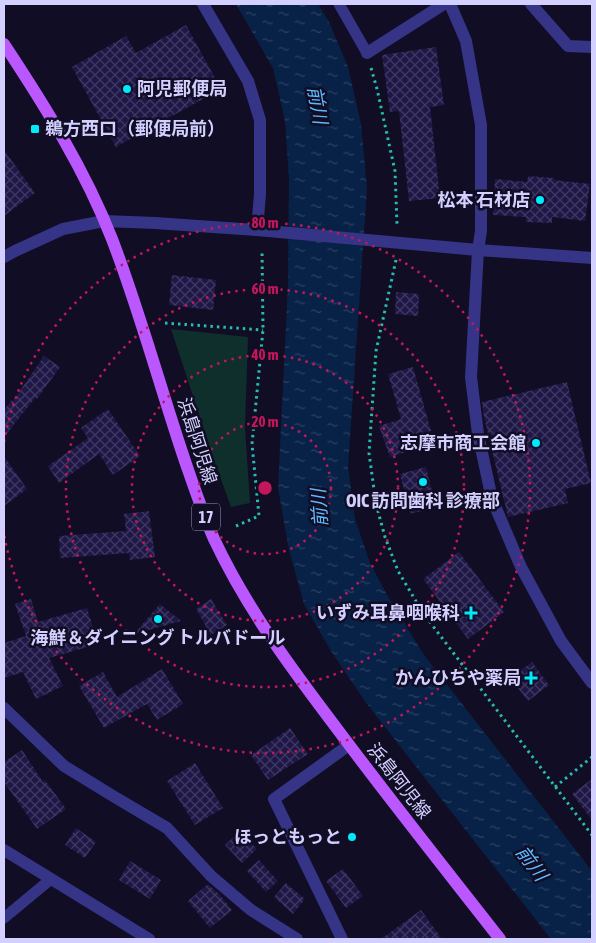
<svg xmlns="http://www.w3.org/2000/svg" width="596" height="943" font-family="'Asap Condensed','Noto Sans JP',sans-serif">
<defs>
<pattern id="water-ripples" width="26" height="14" patternUnits="userSpaceOnUse" patternTransform="scale(1.25)"><rect width="26" height="14" fill="#082247"/><path d="M2 4q2-2 4 0t4 0M15 11q2-2 4 0t4 0" fill="none" stroke="#2b4163"/></pattern>
<pattern id="building-cross-hatch" width="8" height="8" patternUnits="userSpaceOnUse" patternTransform="scale(1.25)"><rect width="8" height="8" fill="#1f1746"/><path d="M0 0l8 8M0 8l8-8" fill="none" stroke="#3f3862"/></pattern>
</defs>
<rect width="100%" height="100%" fill="#100d24"/>
<!-- green -->
<path fill="#0f2f2c" d="M 171,329 L 248,337 L 245,427 L 250,503 L 231,507 L 215,463 Z"/>
<!-- water -->
<path fill="url(#water-ripples)" d="M 236,4 L 318,4 L 329,22 L 348,67 L 361,124 L 367,188 L 348,467 L 355,519 L 370,563 L 387,595 L 424,655 L 592,871 L 592,939 L 551,939 L 367,704 L 331,651 L 304,604 L 289,550 L 278,488 L 288,285 L 289,178 L 285,121 L 273,68 Z"/>
<!-- building -->
<path fill="url(#building-cross-hatch)" d="M 186,25 L 221,89 L 116,147 L 72,67 L 126,36 L 136,53 Z
M 436,47 L 444,105 L 430,107 L 440,198 L 409,201 L 399,111 L 390,112 L 382,55 Z
M 4,150 L 35,193 L 4,216 Z
M 528,176 L 554,178 L 554,180 L 590,184 L 585,221 L 552,217 L 552,223 L 526,222 L 526,217 L 493,215 L 495,179 L 527,182 Z
M 172,275 L 216,280 L 213,310 L 169,305 Z
M 396,292 L 419,294 L 418,316 L 395,314 Z
M 44,356 L 60,367 L 37,399 L 35,398 L 4,437 L 4,410 L 12,400 L 13,401 Z
M 413,367 L 431,431 L 402,439 L 406,452 L 390,457 L 379,426 L 401,419 L 388,374 Z
M 567,382 L 591,483 L 565,489 L 568,503 L 508,517 L 484,417 L 482,402 Z
M 108,409 L 140,456 L 113,475 L 99,454 L 59,483 L 48,466 L 88,438 L 81,428 Z
M 4,456 L 27,489 L 4,506 Z
M 426,467 L 436,507 L 410,514 L 400,474 Z
M 149,511 L 155,557 L 130,560 L 129,553 L 60,558 L 59,536 L 126,531 L 124,514 Z
M 459,552 L 504,612 L 468,639 L 423,579 Z
M 31,599 L 38,622 L 87,608 L 98,644 L 49,658 L 63,686 L 36,699 L 23,672 L 4,678 L 4,643 L 26,636 L 15,604 Z
M 211,599 L 227,625 L 211,635 L 196,609 Z
M 160,604 L 181,621 L 134,634 Z
M 532,662 L 549,685 L 528,701 L 510,678 Z
M 162,669 L 183,704 L 157,720 L 147,704 L 104,728 L 79,686 L 103,672 L 117,697 Z
M 290,728 L 308,754 L 268,780 L 251,755 Z
M 22,750 L 43,782 L 45,780 L 66,809 L 37,829 L 4,782 L 4,762 Z
M 195,763 L 223,808 L 195,825 L 167,781 Z
M 592,779 L 592,820 L 572,794 Z
M 76,828 L 96,842 L 85,858 L 65,845 Z
M 240,831 L 257,849 L 242,863 L 225,845 Z
M 259,860 L 278,881 L 266,892 L 247,871 Z
M 130,861 L 161,880 L 150,899 L 119,880 Z
M 343,869 L 363,896 L 346,908 L 326,881 Z
M 286,883 L 305,899 L 293,914 L 274,897 Z
M 208,884 L 220,895 L 232,910 L 210,928 L 188,901 Z
M 421,910 L 442,939 L 381,939 Z"/>
<g fill="none" stroke-linecap="round" stroke-linejoin="round">
<!-- path -->
<path stroke="#26bdae" stroke-width="3" stroke-dasharray="2.5 4" stroke-linecap="butt" d="M 371,68 L 377,89 L 395,171 L 397,224
M 396,260 L 376,351 L 369,453 L 376,504 L 385,537 L 398,571 L 423,613 L 592,835
M 165,323 L 263,330
M 236,526 L 259,516 L 252,444 L 263,330 L 262,250
M 555,787 L 592,757"/>
<!-- service -->
<path stroke="#353486" stroke-width="11" d="M 339,4 L 367,53
M 4,918 L 51,879"/>
<!-- minor -->
<path stroke="#353486" stroke-width="12" d="M 203,4 L 248,81 L 260,120 L 260,194 L 257,230
M 450,4 L 466,41 L 481,125 L 481,231 L 478,250 L 471,377 L 478,434 L 492,499 L 521,567 L 561,641 L 592,683
M 531,4 L 568,46 L 592,47
M 367,53 L 444,4
M 4,708 L 64,766 L 113,796 L 167,828 L 211,876 L 251,910 L 297,939
M 342,939 L 274,799 L 349,745"/>
<!-- tertiary -->
<path stroke="#353486" stroke-width="12" d="M 4,257 L 15,251 L 63,229 L 104,221 L 155,223 L 257,230 L 478,250 L 592,258
M 4,850 L 149,939"/>
<!-- primary -->
<path stroke="#ba57ff" stroke-width="12" d="M 4,44 C 45,106 85,170 112,239 C 140,312 160,387 185,461 C 194,487 203,514 214,539 C 247,609 291,668 338,730 C 391,801 446,870 500,939"/>
</g>
<!-- distance rings -->
<g fill="none" stroke="#c2185b" stroke-width="2.5" stroke-dasharray="2.5 5">
<circle cx="265" cy="488" r="66"/>
<circle cx="265" cy="488" r="133"/>
<circle cx="265" cy="488" r="199"/>
<path d="M4 442A265 265 0 1 1 4 534"/>
</g>
<!-- markers -->
<g fill="#00eafb" stroke="#100d24" stroke-width="2">
<circle cx="127" cy="89" r="5"/>
<rect x="30" y="124" width="10" height="10" rx="2.5"/>
<circle cx="540" cy="200" r="5"/>
<circle cx="536" cy="443" r="5"/>
<circle cx="423" cy="482" r="5"/>
<path d="M468.5 605.5h5v5h5v5h-5v5h-5v-5h-5v-5h5z"/>
<circle cx="158" cy="619" r="5"/>
<path d="M528.5 670.5h5v5h5v5h-5v5h-5v-5h-5v-5h5z"/>
<circle cx="352" cy="837" r="5"/>
</g>
<g text-anchor="middle" stroke-width="5" stroke-linejoin="round" paint-order="stroke">
<!-- shield labels -->
<rect fill="#100d24" stroke="#9896bd" stroke-width="1" x="192" y="503.5" width="28" height="27" rx="4"/>
<g font-size="16" font-weight="bold" fill="#d3d0ff">
<text x="206" y="523">17</text>
</g>
<!-- poi labels -->
<g font-size="18" font-weight="bold" fill="#d3d0ff" stroke="#100d24" text-anchor="end">
<text x="137" y="95" text-anchor="start">阿児郵便局</text>
<text x="45" y="135" text-anchor="start">鵜方西口（郵便局前）</text>
<text x="530" y="206">松本 石材店</text>
<text x="526" y="449">志摩市商工会館</text>
<text x="423" y="507" text-anchor="middle">OIC 訪問歯科 診療部</text>
<text x="460" y="619">いずみ耳鼻咽喉科</text>
<text x="158" y="644" text-anchor="middle">海鮮＆ダイニング トルバドール</text>
<text x="521" y="684">かんひちや薬局</text>
<text x="342" y="843">ほっともっと</text>
</g>
<!-- street labels -->
<g font-size="18" fill="#d3d0ff" stroke="#100d24">
<text transform="translate(197 441) rotate(72)" y="6">浜島阿児線</text>
<text transform="translate(399 781) rotate(52)" y="6">浜島阿児線</text>
</g>
<!-- water labels -->
<g font-size="19" font-style="italic" fill="#5ebaff" stroke="#100d24">
<text transform="translate(318 105) rotate(80)" y="7">前川</text>
<text transform="translate(319 508) rotate(-94)" y="7">前川</text>
<text transform="translate(532 863) rotate(53)" y="7">前川</text>
</g>
</g>
<circle cx="265" cy="488" r="8" fill="#c2185b" stroke="#100d24" stroke-width="2.5"/>
<g font-size="15" text-anchor="middle" font-weight="bold" fill="#c2185b" stroke="#100d24" stroke-width="5" stroke-linejoin="round" paint-order="stroke">
<text x="265" y="228">80 m</text>
<text x="265" y="294">60 m</text>
<text x="265" y="360">40 m</text>
<text x="265" y="427">20 m</text>
</g>
<!-- border -->
<rect width="596" height="943" fill="none" stroke="#d3d0ff" stroke-width="10"/>
</svg>
